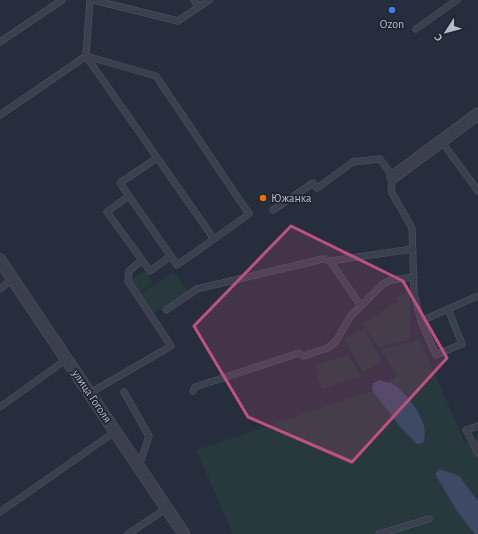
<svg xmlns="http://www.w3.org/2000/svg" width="478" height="534" font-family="'Alegreya Sans',sans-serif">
<rect width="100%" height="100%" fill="#262d3d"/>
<!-- green -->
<path fill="#28393e" d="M 145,271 L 153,283 L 139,292 L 130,280 Z
M 174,272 L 187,291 L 154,313 L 140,294 Z
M 410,292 L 410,340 L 378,347 L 363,324 L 397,301 L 397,296 Z
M 364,328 L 382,361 L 363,372 L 344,339 Z
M 420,340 L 465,443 L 478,438 L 478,534 L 233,534 L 196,450 L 375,390 L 397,376 L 380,349 Z
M 348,355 L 362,376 L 322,389 L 314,366 Z"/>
<!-- water -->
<path fill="#3d4965" d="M 380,380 C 384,382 389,382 393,384 C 408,394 432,425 423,443 L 417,444 L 401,428 L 372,390 L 373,383 Z
M 440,469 L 459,476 L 478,501 L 478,534 L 475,534 L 457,511 L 435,474 Z"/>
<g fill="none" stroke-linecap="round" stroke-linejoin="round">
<defs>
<path id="service" d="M 90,0 L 86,56 L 156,76 L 249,214 L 214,239
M 93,0 L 178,21 L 209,0
M 194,0 L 198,7
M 416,29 L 457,0
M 0,42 L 62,0
M 0,115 L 86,56 L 214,239 L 177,265 L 120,183 L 157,158
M 442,142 L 478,191
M 273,210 L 313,183 L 317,188 L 353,162 L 380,159 L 393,177 L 391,189 L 392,193 L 412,228 L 414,293 L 421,321 L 436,355 L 462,344 L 448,309
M 142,260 L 150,271 L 171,256
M 330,261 L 413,249
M 0,289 L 13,279
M 166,310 L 197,289 L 323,259 L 330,261 L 361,306
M 421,321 L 478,296
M 193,391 L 195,387 L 299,353 L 303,356 L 328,348 L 336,341 L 350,317 L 383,284 L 391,280 L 414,277
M 124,392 L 149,436 L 139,466
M 90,393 L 171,346 L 128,281 L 129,271 L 142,260 L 107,212 L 129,196
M 0,407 L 67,359
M 478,426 L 466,430 L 478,453
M 0,512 L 116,431
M 128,534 L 167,508
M 379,534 L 429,519"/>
<path id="minor" d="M 393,177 L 478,114
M 0,260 L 184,534"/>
</defs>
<!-- service casing -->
<use href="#service" stroke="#525865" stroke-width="7"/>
<!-- minor casing -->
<use href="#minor" stroke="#525865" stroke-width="13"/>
<!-- service -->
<use href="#service" stroke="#3a404d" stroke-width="6"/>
<!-- minor -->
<use href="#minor" stroke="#3a404d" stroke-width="12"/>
</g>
<!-- marked area -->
<path fill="#be5181" fill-opacity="0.2" stroke="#be5181" stroke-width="3" stroke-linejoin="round" d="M 291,226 L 403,281 L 447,358 L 352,462 L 248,417 L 194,326 Z"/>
<!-- markers -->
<circle fill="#3f7fe0" stroke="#1f2532" stroke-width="1.5" cx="392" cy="10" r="4"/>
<circle fill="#e8710a" stroke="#1f2532" stroke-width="1.5" cx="263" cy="198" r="4"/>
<g text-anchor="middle" stroke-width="3.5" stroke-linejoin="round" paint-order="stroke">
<!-- poi labels -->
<g font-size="12" fill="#b6bbc8" stroke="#1f2532">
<text x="392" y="28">Ozon</text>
<text x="271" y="202" text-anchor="start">Южанка</text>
</g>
<!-- street labels -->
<g font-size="12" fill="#b6bbc8" stroke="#1f2532">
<text transform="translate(92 396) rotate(56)" y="4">улица Гоголя</text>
</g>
</g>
<!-- north arrow -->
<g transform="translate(446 32) rotate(234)" stroke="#1f2532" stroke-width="3" paint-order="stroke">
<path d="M0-3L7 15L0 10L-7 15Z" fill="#b6bbc8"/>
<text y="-6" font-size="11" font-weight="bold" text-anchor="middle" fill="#b6bbc8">С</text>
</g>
</svg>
